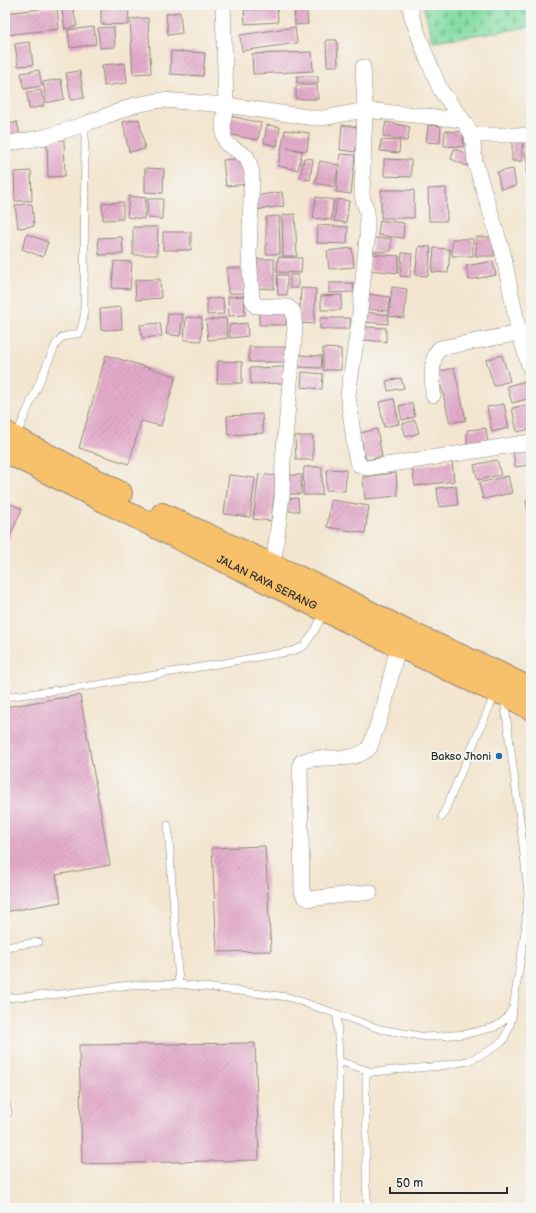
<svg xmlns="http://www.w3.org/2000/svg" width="536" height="1213" font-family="'Balsamiq Sans',sans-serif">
<defs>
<pattern id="cemetery-stones" width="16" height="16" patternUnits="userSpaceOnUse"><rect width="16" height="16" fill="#83dca1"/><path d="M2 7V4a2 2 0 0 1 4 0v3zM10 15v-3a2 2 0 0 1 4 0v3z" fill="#71bd8b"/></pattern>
<pattern id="building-hatch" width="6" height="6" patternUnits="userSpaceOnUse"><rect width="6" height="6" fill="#e3abca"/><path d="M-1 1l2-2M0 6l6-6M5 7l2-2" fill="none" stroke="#c393ae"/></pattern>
</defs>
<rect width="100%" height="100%" fill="#f6f6f2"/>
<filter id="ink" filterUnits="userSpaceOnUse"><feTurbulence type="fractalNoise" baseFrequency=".025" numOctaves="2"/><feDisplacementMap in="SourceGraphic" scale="8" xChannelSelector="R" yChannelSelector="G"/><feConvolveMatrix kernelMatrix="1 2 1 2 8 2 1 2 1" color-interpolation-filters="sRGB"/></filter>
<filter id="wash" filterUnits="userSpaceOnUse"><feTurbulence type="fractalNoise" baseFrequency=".012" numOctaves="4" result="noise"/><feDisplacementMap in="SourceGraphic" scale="16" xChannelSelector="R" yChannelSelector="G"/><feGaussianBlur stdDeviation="0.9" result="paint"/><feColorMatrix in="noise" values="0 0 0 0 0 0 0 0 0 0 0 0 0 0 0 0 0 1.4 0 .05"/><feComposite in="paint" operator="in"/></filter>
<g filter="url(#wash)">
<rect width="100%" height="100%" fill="#f3e5cf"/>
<!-- cemetery -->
<path fill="url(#cemetery-stones)" stroke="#578466" d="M 423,5 L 531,5 L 531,27 L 433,41 Z"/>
<g id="blocks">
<!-- building -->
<path fill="url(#building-hatch)" d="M 61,5 L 72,5 L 77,26 L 65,29 Z
M 294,5 L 306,5 L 308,24 L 295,25 Z
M 57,7 L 59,29 L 5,35 L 5,13 Z
M 101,7 L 129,7 L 128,25 L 101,24 Z
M 277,8 L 278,22 L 245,24 L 244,10 Z
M 180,12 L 182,33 L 168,35 L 166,14 Z
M 148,18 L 151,73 L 133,74 L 130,19 Z
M 94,27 L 96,44 L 70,48 L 68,30 Z
M 114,27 L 115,47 L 100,48 L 98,28 Z
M 295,27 L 297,43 L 242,51 L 240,35 Z
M 326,40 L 337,40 L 338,66 L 327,66 Z
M 30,42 L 33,65 L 18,66 L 15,44 Z
M 171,51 L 205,53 L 203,76 L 170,74 Z
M 312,52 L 313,71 L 253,74 L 252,54 Z
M 125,63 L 127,83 L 104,86 L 102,65 Z
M 39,70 L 42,86 L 24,89 L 21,73 Z
M 80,71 L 84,98 L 71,100 L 66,73 Z
M 297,76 L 318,76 L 318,83 L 297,83 Z
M 61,79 L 64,99 L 46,103 L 43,82 Z
M 317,85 L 318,99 L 296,99 L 296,86 Z
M 41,90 L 44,106 L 29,109 L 27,92 Z
M 230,116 L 261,123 L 258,140 L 226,134 Z
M 139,119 L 145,149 L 129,152 L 123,122 Z
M 17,122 L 20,135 L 5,139 L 5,125 Z
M 386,122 L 410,127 L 407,141 L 383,136 Z
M 267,125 L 280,127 L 277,146 L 264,143 Z
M 342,125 L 358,127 L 356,152 L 340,150 Z
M 428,125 L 441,126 L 440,143 L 426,142 Z
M 285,130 L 309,133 L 307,151 L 287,148 L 302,151 L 298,170 L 278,166 Z
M 445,131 L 464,132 L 463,147 L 444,146 Z
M 522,139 L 522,161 L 512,161 L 512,140 Z
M 64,140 L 65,176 L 48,177 L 47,141 Z
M 381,140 L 400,141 L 399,153 L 380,151 Z
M 531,142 L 531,166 L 528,167 L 523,143 Z
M 454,149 L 472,155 L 467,166 L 451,159 Z
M 340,154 L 355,155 L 351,194 L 336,192 Z
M 245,158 L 248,184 L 226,186 L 223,160 Z
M 304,158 L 313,159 L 310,180 L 300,178 Z
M 384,159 L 411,160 L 411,177 L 384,176 Z
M 320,161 L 339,165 L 334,187 L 315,183 Z
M 145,168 L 164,169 L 163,193 L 145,192 Z
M 513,169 L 516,186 L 501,189 L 497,172 Z
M 531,169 L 531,186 L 530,187 L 526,170 Z
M 31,171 L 32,201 L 15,201 L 14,172 Z
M 446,188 L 447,221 L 429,221 L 428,189 Z
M 381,190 L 414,190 L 414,218 L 381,218 Z
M 282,192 L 284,206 L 255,210 L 253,196 Z
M 129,196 L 146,198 L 144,219 L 127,217 Z
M 316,197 L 334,200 L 331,220 L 313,218 Z
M 148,199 L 163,199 L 162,219 L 147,218 Z
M 337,199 L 349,201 L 346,223 L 334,221 Z
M 123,202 L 123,219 L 103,220 L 102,203 Z
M 32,204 L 34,226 L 18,228 L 15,205 Z
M 295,214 L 297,256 L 283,256 L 282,215 Z
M 279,216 L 280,254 L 266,254 L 266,217 Z
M 380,220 L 404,223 L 403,238 L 378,235 Z
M 318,225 L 348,227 L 347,244 L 317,243 Z
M 133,227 L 158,227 L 157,255 L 133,255 Z
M 163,232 L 191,232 L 191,250 L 163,250 Z
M 27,234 L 48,242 L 43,257 L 22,249 Z
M 122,237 L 123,254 L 99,255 L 98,238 Z
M 476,237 L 494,237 L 494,256 L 476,256 Z
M 372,238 L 391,238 L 391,251 L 373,252 Z
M 452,239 L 473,239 L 473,256 L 452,256 Z
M 419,246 L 431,247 L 428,276 L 415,275 Z
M 352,248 L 354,267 L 329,269 L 327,251 Z
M 434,248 L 450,249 L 448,273 L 432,272 Z
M 402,253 L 412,254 L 410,277 L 400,276 Z
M 371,254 L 399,256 L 398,273 L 370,270 Z
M 278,257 L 302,258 L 301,273 L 277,272 Z
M 257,259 L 274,259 L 274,289 L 257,288 Z
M 114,261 L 132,262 L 130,289 L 112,288 Z
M 493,261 L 496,275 L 469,280 L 466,266 Z
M 227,268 L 245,268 L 245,293 L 228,293 Z
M 277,275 L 287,275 L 287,295 L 278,295 Z
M 290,275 L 298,275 L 298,288 L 290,288 Z
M 160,279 L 161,298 L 136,300 L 135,280 Z
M 329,283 L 353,283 L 354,292 L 329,293 Z
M 392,287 L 407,289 L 404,318 L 388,316 L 388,324 L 364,322 L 365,312 L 389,315 Z
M 301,288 L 316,289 L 314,324 L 299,323 Z
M 368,294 L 390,297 L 388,311 L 367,309 Z
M 342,295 L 341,310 L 321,310 L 321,296 Z
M 244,296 L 245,315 L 229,316 L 228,297 Z
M 223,298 L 224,314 L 207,315 L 207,299 Z
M 121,307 L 122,329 L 101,330 L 100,309 Z
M 286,308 L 286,325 L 259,325 L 259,309 Z
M 168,313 L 183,315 L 180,336 L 166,334 Z
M 186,317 L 202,318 L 201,341 L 184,340 Z
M 226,318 L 228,338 L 208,340 L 206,320 Z
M 320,318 L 350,318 L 350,329 L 320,329 Z
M 160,323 L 162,336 L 142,338 L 140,325 Z
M 247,323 L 248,336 L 230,338 L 229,325 Z
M 365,327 L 386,328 L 386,342 L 364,340 Z
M 249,347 L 285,347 L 285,362 L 249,362 Z
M 323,348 L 341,349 L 341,370 L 323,370 Z
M 106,355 L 176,376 L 161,426 L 141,421 L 129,464 L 79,448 Z
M 299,355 L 322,356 L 321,368 L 299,367 Z
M 502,355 L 510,381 L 494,386 L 486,360 Z
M 218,361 L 242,362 L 242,383 L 217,383 Z
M 287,367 L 287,383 L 251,384 L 250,368 Z
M 454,368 L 466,420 L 450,423 L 438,372 Z
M 302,372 L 323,374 L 322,389 L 301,387 Z
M 401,378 L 404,388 L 388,391 L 386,381 Z
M 529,380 L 531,385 L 531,398 L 512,403 L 507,386 Z
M 394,399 L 399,424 L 384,427 L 379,402 Z
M 412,403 L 415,417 L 402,420 L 399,406 Z
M 504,404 L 509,428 L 492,432 L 487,407 Z
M 531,404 L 531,429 L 517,432 L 512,408 Z
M 262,414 L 263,433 L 228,435 L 227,416 Z
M 415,420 L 419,433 L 406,437 L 402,424 Z
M 486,428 L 488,444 L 467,446 L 467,430 Z
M 377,429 L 382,457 L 366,460 L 360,433 Z
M 295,436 L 313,436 L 313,460 L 296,460 Z
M 531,445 L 531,465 L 515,467 L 513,448 Z
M 497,460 L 501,475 L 478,480 L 474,465 Z
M 452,461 L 454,481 L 415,486 L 412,467 Z
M 304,467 L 322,467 L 322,495 L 303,495 Z
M 327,469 L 346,470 L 345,491 L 326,490 Z
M 396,473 L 398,496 L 365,499 L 363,477 Z
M 259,474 L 276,476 L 271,521 L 253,519 Z
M 229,475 L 255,478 L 250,517 L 224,514 Z
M 285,475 L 302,475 L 301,494 L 285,494 Z
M 508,476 L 512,493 L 483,499 L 479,483 Z
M 456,486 L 458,505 L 439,507 L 437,488 Z
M 298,498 L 299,511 L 284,511 L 284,499 Z
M 331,500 L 369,506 L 365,533 L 327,527 Z
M 5,501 L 22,509 L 5,547 Z
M 526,501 L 531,501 L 531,522 L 530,522 Z
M 80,695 L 110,865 L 56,875 L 61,902 L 5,912 L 5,707 Z
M 265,846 L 271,951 L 217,952 L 212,848 Z
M 255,1043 L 259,1160 L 82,1164 L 79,1045 Z"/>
</g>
</g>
<g filter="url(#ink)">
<use href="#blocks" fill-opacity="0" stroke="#8f887d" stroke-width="1"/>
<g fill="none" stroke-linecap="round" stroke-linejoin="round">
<defs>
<path id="lane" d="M 16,436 L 56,344 L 62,337 L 80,333 L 84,317 L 85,124
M 5,697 L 97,685 L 293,651 L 304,646 L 315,630 L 324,612
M 442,817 L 495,694
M 168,825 L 179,984
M 5,947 L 39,942
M 5,998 L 61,994 L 130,985 L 179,984 L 288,997 L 380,1029 L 426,1037 L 466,1034 L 495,1027 L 506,1019 L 513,1008 L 525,931 L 528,893 L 521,828 L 504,698
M 337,1015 L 339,1061 L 338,1208
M 339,1061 L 372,1072 L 441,1066 L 468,1061 L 487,1052 L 503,1041 L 510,1025 L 513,1012
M 5,1096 L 8,1113
M 368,1208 L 366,1186 L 366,1075 L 372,1072"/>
<path id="street" d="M 223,5 L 226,105 L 223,123 L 224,137 L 227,144 L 247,157 L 252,172 L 249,254 L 252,299 L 256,306 L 288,307 L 293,311 L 295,328 L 283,460 L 282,497 L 273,566
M 410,5 L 412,17 L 425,53 L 441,91 L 463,120 L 472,135 L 475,162 L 503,253 L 519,333 L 531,371
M 363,67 L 365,110 L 362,194 L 363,200 L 367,211 L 367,238 L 359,322 L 348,395 L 356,457 L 358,464 L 367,468 L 531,442
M 472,135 L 531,135
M 5,144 L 45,137 L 85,124 L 135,105 L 162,100 L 226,105 L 314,118 L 323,118 L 365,110 L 463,120
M 433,395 C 433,383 429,357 440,348 L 519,333
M 370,892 L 309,899 L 304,896 L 302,891 L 300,767 L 301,762 C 322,752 352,766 370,747 L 384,706 L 398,646"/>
<g id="highway">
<path d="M 5,432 L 15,438 L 121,493"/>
<path id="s1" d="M 5,451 C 168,534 331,615 496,692 L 504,694 L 531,709"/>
<path d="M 162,514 L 333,593 L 404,630 L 501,674 L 531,689"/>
</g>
</defs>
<!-- lane casing -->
<use href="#lane" stroke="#8f887d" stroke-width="8"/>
<!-- street casing -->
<use href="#street" stroke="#8f887d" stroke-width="16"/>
<!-- highway casing -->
<use href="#highway" stroke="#8f887d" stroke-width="24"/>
<!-- lane -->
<use href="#lane" stroke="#fff" stroke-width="7"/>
<!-- street -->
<use href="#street" stroke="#fff" stroke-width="15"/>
<!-- highway -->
<use href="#highway" stroke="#f7c06b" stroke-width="22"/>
</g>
</g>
<!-- markers -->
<circle fill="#1f6fb2" stroke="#f6f6f2" stroke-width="1.5" cx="499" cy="756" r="4"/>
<g text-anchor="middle" stroke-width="3.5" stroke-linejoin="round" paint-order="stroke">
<!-- street labels -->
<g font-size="11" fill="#2b2b2b" stroke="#f6f6f2">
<text dy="4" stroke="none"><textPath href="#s1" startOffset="293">JALAN RAYA SERANG</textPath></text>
</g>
<!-- poi labels -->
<g font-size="11" fill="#2b2b2b" stroke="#f6f6f2" text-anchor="end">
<text x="491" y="760">Bakso Jhoni</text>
</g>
</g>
<!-- margin -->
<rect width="536" height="1213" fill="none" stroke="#f6f6f2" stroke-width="20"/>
<!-- scale -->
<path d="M390 1187v6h117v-6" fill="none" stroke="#2b2b2b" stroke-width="2"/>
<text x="396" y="1187" font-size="12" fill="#2b2b2b" stroke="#f6f6f2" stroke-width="3" paint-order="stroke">50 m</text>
</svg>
